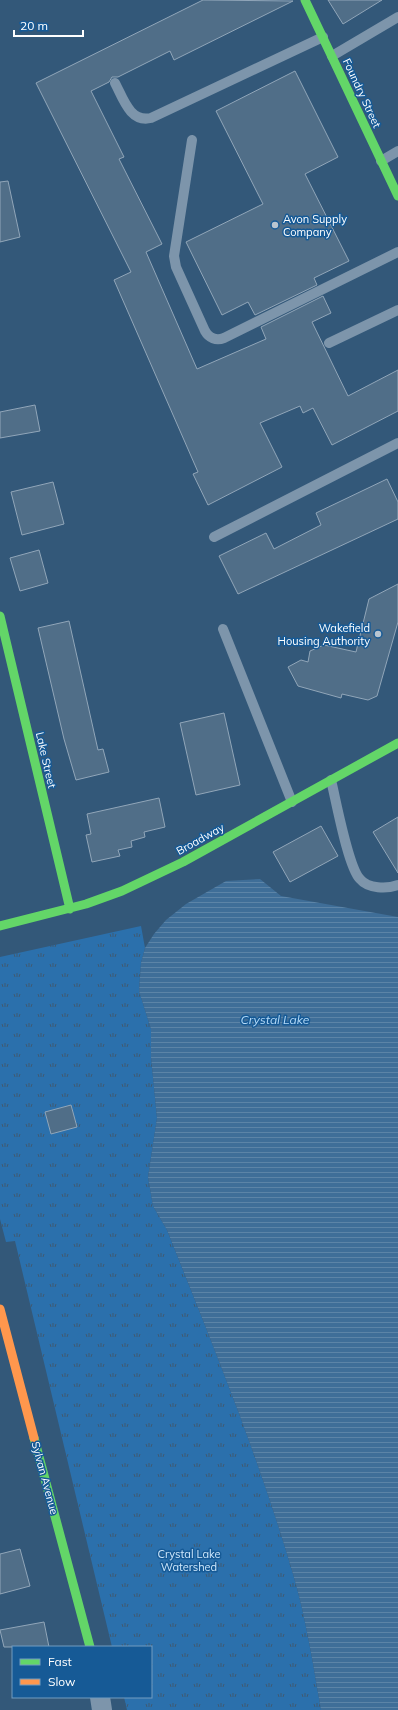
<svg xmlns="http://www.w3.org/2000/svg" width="398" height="1710" font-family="Mulish,sans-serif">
<defs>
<pattern id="grass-tufts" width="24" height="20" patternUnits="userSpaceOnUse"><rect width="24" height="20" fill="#2b70ac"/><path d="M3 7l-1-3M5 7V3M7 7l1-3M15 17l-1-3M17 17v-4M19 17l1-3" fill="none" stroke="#3f5a72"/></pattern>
<pattern id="water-rules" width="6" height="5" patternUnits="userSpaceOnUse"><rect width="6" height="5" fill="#3f6e98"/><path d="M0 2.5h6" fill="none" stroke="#5c84a7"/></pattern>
</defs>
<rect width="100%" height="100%" fill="#335879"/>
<!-- grass -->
<path fill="url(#grass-tufts)" d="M 141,926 L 145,948 L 141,963 L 139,991 L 151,1029 L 151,1057 L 157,1118 L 148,1177 L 153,1206 L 167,1230 C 212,1343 259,1457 293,1574 C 306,1618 313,1664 321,1710 L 127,1710 L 124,1697 L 151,1697 L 151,1647 L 112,1647 L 15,1241 L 6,1242 L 0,1219 L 0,957 Z"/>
<!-- water -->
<path fill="url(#water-rules)" d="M 260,879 L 281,896 L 398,917 L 398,1710 L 321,1710 C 313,1664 306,1618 293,1574 C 259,1457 212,1343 167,1230 L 153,1206 L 148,1177 L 157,1118 L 151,1057 L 151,1029 L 139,991 L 141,963 L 145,948 L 154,934 L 166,920 L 186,904 L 226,881 Z"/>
<!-- building -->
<path fill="#506e88" stroke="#91a6b9" d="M 203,0 L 293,1 L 174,60 L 170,51 L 118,77 L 112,77 L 109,82 L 91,91 L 124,157 L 119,159 L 162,244 L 146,252 L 197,369 L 266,339 L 261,327 L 323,296 L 331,313 L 312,322 L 348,396 L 398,370 L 398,411 L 332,445 L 313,408 L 303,413 L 300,406 L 260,423 L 282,467 L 208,505 L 193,474 L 198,472 L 114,280 L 131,272 L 36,83 Z
M 328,0 L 382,0 L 343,24 Z
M 295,71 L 338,157 L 305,174 L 349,261 L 314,278 L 317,285 L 255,315 L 248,302 L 222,315 L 186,242 L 263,204 L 216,111 Z
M 8,181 L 20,237 L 0,242 L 0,182 Z
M 35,405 L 40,431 L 0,438 L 0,412 Z
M 387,479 L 398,502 L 398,519 L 238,594 L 219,556 L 266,533 L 274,549 L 321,525 L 316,513 Z
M 53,482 L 64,524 L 22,535 L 11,492 Z
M 39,550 L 48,583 L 20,591 L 10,558 Z
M 398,584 L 398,622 L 377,696 L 368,700 L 342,694 L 341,698 L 298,686 L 288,667 L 301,660 L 308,662 L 310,651 L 324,645 L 356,652 L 369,599 Z
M 69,621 L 98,750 L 103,749 L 109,772 L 76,780 L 64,739 L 38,628 Z
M 224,713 L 240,785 L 196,795 L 180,723 Z
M 159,798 L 165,827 L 144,832 L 145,837 L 131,841 L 132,847 L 118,850 L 120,856 L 92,862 L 86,835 L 91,834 L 87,814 Z
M 398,817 L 398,873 L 373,832 Z
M 321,826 L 338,856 L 290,882 L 273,852 Z
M 71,1105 L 77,1127 L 51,1134 L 45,1112 Z
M 20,1549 L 30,1586 L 0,1594 L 0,1554 Z
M 44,1622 L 49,1647 L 4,1647 L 0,1630 Z"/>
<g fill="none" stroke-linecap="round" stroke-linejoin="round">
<!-- lane -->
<path stroke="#7d95ab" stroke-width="10" d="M 332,56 L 398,17
M 115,83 C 123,98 130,123 151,118 L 323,37
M 192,140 L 174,256 L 176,267 L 205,331 C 209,338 216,341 224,338 L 398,252
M 381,161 L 398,151
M 329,343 L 398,310
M 214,537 L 398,443
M 223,629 L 292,802
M 331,780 C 336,800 348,867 360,879 C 368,889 387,889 398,885"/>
<!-- street -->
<path stroke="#7d95ab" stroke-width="20" d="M 100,1697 L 102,1710"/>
<!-- fast -->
<path stroke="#63d668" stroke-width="9" d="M 305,0 L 398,196
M 0,616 L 70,909
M 0,926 L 86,904 L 122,891 L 183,862 L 398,743
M 34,1438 L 90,1647"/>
<!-- slow -->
<path stroke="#ff974d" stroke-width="9" d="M 0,1309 L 34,1438"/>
</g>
<!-- markers -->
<g fill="#b8c5d0" stroke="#165a96" stroke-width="1.5">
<circle cx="275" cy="225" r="4"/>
<circle cx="378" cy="634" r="4"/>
</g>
<g text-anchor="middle" stroke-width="3" stroke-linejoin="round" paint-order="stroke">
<!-- street labels -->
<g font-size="11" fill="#fff" stroke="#165a96">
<text transform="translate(362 93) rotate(65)" y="4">Foundry Street</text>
<text transform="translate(46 760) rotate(77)" y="4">Lake Street</text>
<text transform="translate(200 839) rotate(-29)" y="4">Broadway</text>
<text transform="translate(45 1478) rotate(75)" y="4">Sylvan Avenue</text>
</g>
<!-- poi labels -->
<g font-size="11" fill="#fff" stroke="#165a96" text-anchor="start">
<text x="283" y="223">Avon Supply<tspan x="283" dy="13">Company</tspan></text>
<text x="370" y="632" text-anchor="end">Wakefield<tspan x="370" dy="13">Housing Authority</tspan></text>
</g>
<!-- park labels -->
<g font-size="11" fill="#cfe8fc" stroke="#165a96">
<text x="189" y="1558">Crystal Lake<tspan x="189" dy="13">Watershed</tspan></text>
</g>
<!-- water labels -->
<g font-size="12" font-style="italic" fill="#b4daf8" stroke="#165a96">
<text x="275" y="1024">Crystal Lake</text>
</g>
</g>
<!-- legend -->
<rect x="12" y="1646" width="140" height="52" fill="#165a96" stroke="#739cc0"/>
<rect x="20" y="1659" width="20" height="6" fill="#63d668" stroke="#739cc0"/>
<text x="48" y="1666" font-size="12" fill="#ffffff">Fast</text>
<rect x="20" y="1679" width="20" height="6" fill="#ff974d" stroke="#739cc0"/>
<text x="48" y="1686" font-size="12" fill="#ffffff">Slow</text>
<!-- scale -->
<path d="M14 30v6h69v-6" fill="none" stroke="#ffffff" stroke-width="2"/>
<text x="20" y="30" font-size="12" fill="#ffffff" stroke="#165a96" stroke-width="3" paint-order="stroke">20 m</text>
</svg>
